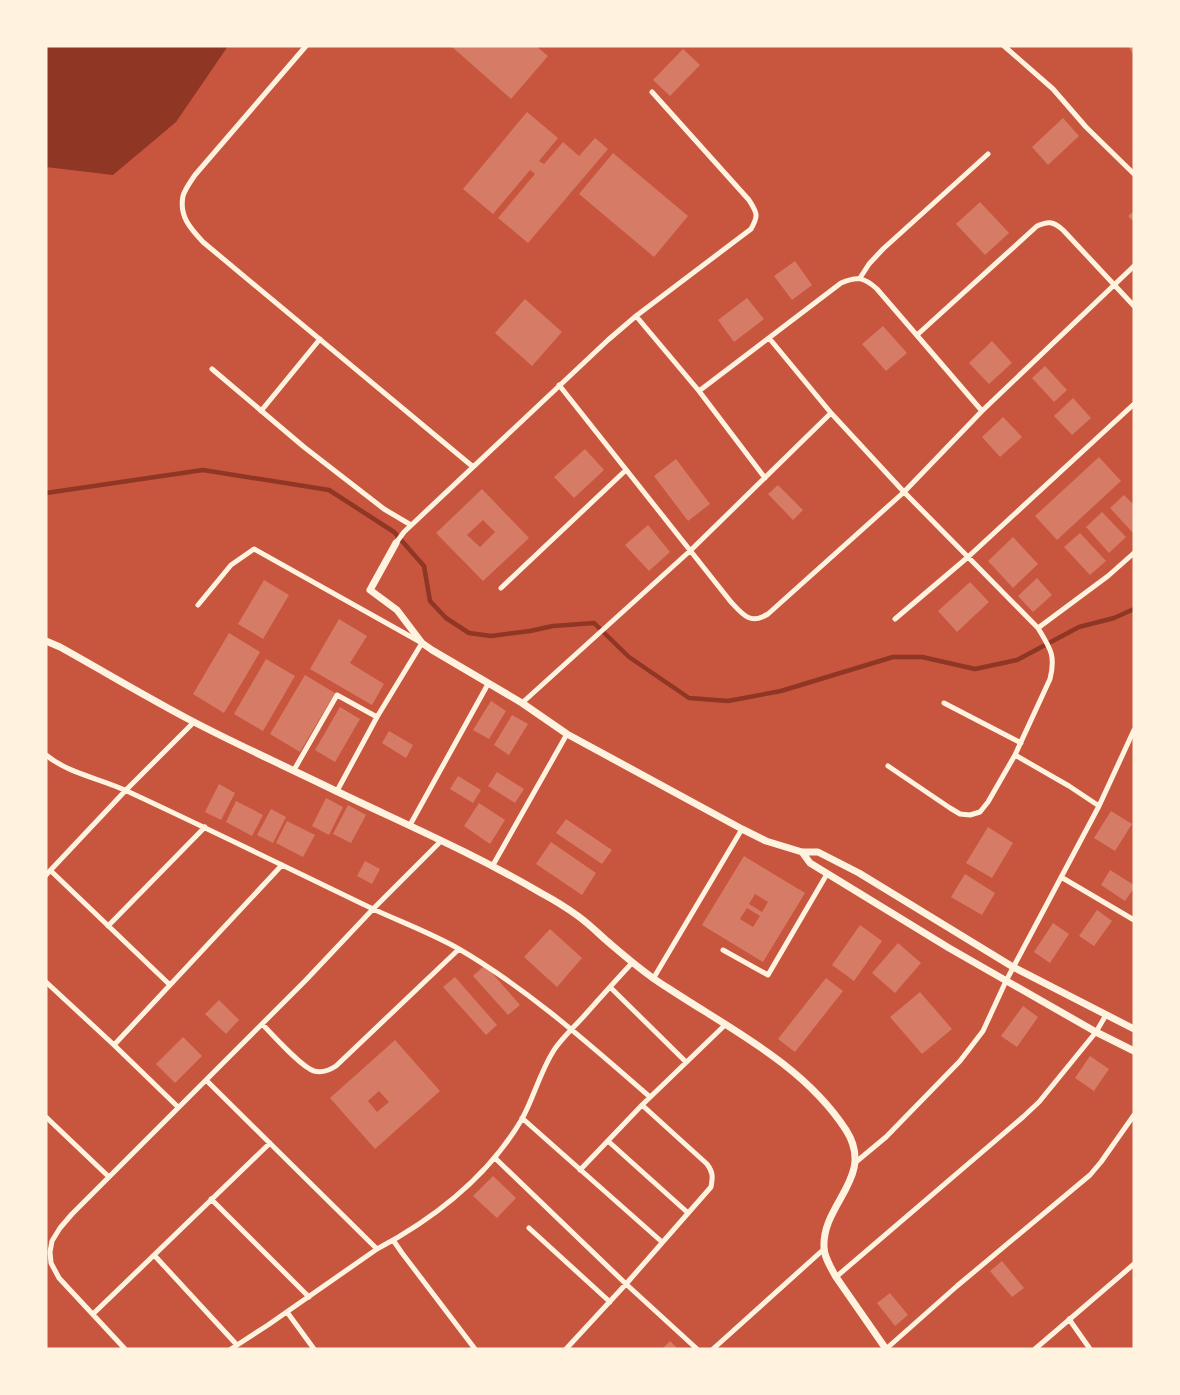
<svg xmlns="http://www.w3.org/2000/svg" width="1180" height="1395" font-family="Overpass,sans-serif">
<rect width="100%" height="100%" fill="#c8553d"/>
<!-- water -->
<path fill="#8f3625" d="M 46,46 L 228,46 L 176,122 L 113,175 L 46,167 Z"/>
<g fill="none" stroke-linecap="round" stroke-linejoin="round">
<!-- stream -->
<path stroke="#8f3625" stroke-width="4.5" d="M 46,493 L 203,470 L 329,490 L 394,532 L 424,566 L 430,601 L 446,618 L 469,633 L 491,636 L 530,631 L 553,626 L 594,623 L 629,657 L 689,698 L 728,701 L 781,691 L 893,657 L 922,657 L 975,669 L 1017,660 L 1079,627 L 1114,618 L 1134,609"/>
</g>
<!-- building -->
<path fill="#d67c66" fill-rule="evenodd" d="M 451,46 L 536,46 L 548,56 L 511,99 Z
M 1128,46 L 1134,46 L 1134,56 Z
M 683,49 L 700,65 L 670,96 L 653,80 Z
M 527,112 L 558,138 L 539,161 L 544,164 L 563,142 L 579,156 L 595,138 L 608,149 L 528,243 L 498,218 L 535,174 L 530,170 L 493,214 L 463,189 Z
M 1063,118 L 1079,136 L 1048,165 L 1032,147 Z
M 613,153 L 688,216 L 654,257 L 579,194 Z
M 980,202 L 1009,233 L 985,255 L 956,224 Z
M 1134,211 L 1134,222 L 1128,216 Z
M 795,261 L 812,285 L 792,300 L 774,276 Z
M 747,298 L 764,319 L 734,342 L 718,320 Z
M 525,299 L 562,332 L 532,366 L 495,333 Z
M 883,326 L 907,353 L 886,371 L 862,344 Z
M 992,341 L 1012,363 L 989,384 L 969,363 Z
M 1045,366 L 1067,390 L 1054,402 L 1032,378 Z
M 1073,398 L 1091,418 L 1072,435 L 1054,416 Z
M 1003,417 L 1022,437 L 1000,457 L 982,437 Z
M 585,449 L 604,470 L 574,498 L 554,477 Z
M 1099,457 L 1121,481 L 1057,540 L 1035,516 Z
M 676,459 L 710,504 L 688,521 L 654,476 Z
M 778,485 L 803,510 L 793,520 L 768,494 Z
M 482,489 L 529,538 L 483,581 L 436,533 ZM 483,520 L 495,532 L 480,547 L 467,535 Z
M 1124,495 L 1134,505 L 1134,534 L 1110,508 Z
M 1102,512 L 1126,537 L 1109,553 L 1086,527 Z
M 648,525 L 670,552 L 649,571 L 625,545 Z
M 1080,533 L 1106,561 L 1090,575 L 1064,547 Z
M 1013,537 L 1038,564 L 1013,588 L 988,561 Z
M 1037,578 L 1052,595 L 1033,612 L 1018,596 Z
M 264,580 L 289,595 L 263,639 L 238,624 Z
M 970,582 L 989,602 L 957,632 L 938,611 Z
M 339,619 L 367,636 L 350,663 L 384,684 L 372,705 L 310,669 Z
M 229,633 L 260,652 L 224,713 L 193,694 Z
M 266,659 L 295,676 L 263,731 L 234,714 Z
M 305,675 L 335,693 L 300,752 L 270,734 Z
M 491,701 L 506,711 L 489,739 L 473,730 Z
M 340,707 L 360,719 L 335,762 L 315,750 Z
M 512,715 L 528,724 L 509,755 L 494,745 Z
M 389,731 L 413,745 L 406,758 L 382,743 Z
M 497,772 L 524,789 L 515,803 L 488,786 Z
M 458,776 L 481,790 L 473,803 L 450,789 Z
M 219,784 L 235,793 L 221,820 L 205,812 Z
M 326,798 L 343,807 L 329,835 L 312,826 Z
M 236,801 L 263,815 L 252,836 L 226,822 Z
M 479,803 L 505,820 L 490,844 L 464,826 Z
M 348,805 L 366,815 L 351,843 L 333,834 Z
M 271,809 L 286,817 L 273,843 L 257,835 Z
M 1111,811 L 1132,824 L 1115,851 L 1094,838 Z
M 566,819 L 612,850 L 602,864 L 556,833 Z
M 287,821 L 315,835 L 303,857 L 276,843 Z
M 988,827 L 1013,843 L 992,878 L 966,863 Z
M 551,842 L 596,873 L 582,895 L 536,864 Z
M 744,856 L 805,893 L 763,962 L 702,925 ZM 755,894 L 768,902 L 762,912 L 749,904 ZM 747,908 L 760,916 L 753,927 L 740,919 Z
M 365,861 L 380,869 L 372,884 L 357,876 Z
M 1110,870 L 1134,885 L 1134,888 L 1125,901 L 1101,885 Z
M 965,874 L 995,893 L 982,915 L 951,897 Z
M 1097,910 L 1112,921 L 1094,946 L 1079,936 Z
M 1053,923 L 1069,934 L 1050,963 L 1034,952 Z
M 860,925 L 882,941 L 854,981 L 832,965 Z
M 550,929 L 582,958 L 557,987 L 524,957 Z
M 898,943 L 921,963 L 895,993 L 872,973 Z
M 485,965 L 520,1005 L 508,1015 L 473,976 Z
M 455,977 L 497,1025 L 486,1035 L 443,987 Z
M 826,978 L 843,991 L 795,1052 L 778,1039 Z
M 920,992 L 952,1029 L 922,1054 L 890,1017 Z
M 219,1000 L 239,1020 L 226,1034 L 205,1014 Z
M 1023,1006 L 1038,1017 L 1017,1047 L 1001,1036 Z
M 183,1037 L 202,1056 L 175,1083 L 156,1064 Z
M 395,1040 L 440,1091 L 375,1149 L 330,1098 ZM 379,1091 L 389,1102 L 377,1112 L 368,1101 Z
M 1090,1056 L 1109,1069 L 1094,1091 L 1075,1078 Z
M 493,1176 L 516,1198 L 497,1218 L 473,1196 Z
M 1002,1261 L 1024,1288 L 1012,1297 L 990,1271 Z
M 890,1293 L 908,1315 L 895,1326 L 877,1303 Z
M 670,1341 L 678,1349 L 662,1349 Z"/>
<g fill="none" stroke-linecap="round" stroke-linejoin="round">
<!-- minor -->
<path stroke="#fff3e0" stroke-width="5" d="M 306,46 L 195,175 C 191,181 185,189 183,196 C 179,216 190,228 203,242 L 472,466
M 1004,46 L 1053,89 L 1086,127 L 1134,174
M 860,278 L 869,264 L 883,249 L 988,154
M 636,316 L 699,391 L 765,478
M 917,335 L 1037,226 C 1048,221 1053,221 1063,230 L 1134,306
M 769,338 L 831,413
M 212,369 L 304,447 L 384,509 L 411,525
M 559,385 L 731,602 C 743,615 750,625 768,614 L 904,492 L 982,411 L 1134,266
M 699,391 L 841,283 C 857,276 864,277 877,289 L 982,411
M 261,411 L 320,339
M 396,543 L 404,532 L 608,340 L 636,316 L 751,229 C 759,215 757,213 749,200 L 652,92
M 501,588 L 626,470
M 198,605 L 231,565 L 254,549 L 422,643 L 377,717 L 337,791
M 895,619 L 968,557 L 1134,404
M 1038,628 C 1050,648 1056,655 1050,679 L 1015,755 L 1069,786 L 1099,806
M 522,703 L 691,550 L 831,413 L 904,492 L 1038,628 L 1108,576 L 1134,553
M 944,703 L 1021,743
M 46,755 C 69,774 103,779 129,792 C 211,830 292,870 373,909 L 441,841
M 888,766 L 950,808 L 960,814 L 970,815 L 980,812 L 988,802 L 1015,755
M 294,770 L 337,695 L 377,717
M 410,825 L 488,684
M 493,865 L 567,734
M 51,871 L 170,985
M 46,875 L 126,790 L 194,722
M 1061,877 L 1134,920
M 108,926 L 205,827
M 723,950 L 768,975 L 827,874
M 653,979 L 742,829
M 46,982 L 114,1045 L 178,1107
M 610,987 L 686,1062
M 262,1024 C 273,1035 301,1067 314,1071 C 322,1073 330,1070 336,1066 L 459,949
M 114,1045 L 282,865
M 206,1080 L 377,1249
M 46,1117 L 109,1177
M 522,1118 L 662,1242
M 608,1141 L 687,1212
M 495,1158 L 626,1284 L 697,1349
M 856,1162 L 886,1137 L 960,1061 L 983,1031 L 1006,981 L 1099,806 L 1134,730
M 580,1170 L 642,1105 L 726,1024
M 211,1199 L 309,1297
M 529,1228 L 610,1302
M 393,1240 L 402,1253 L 475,1349
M 154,1255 L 237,1345
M 836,1277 L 1023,1117 L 1039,1102 L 1096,1032 L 1106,1015
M 287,1312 L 314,1349
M 93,1314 L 270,1143
M 1069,1319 L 1090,1349
M 125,1349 L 59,1278 L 51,1263 L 50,1252 L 52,1241 L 60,1228 L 72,1214 L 305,981 L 373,909 C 401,922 431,933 459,949 C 529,990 589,1044 650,1097
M 231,1349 L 268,1325 L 377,1249 C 435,1218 489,1175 522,1119 C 534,1097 540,1072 554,1050 C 562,1038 574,1027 584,1016 C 600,998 616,980 632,963
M 566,1349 L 626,1284 L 711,1187 C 713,1177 713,1172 707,1164 L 642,1105
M 713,1349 L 824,1249
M 886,1349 L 957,1286 L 1090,1175 L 1101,1162 L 1134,1115
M 1035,1349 L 1134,1264"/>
<!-- tertiary -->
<path stroke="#fff3e0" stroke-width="7" d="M 396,543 L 370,590 L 397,610 L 422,643 L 432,650 L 522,703 L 567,734 L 742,829 L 766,841 L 802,852 L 818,852 L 859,873 L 1013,967 L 1134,1029
M 46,641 L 60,647 C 105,672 148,698 194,722 C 240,746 289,768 336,791 C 405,824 475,854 541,893 C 554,900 567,908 578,916 C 589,924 598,933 607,941 C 627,958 646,975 668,988 C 730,1029 804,1065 846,1130 C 876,1177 822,1203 824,1247 C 824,1257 831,1268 836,1277 L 886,1349
M 802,852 L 810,863 L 949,948 L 1096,1032 L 1134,1051"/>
</g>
<!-- border -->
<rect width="1180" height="1395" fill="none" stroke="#fff3e0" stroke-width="95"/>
</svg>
